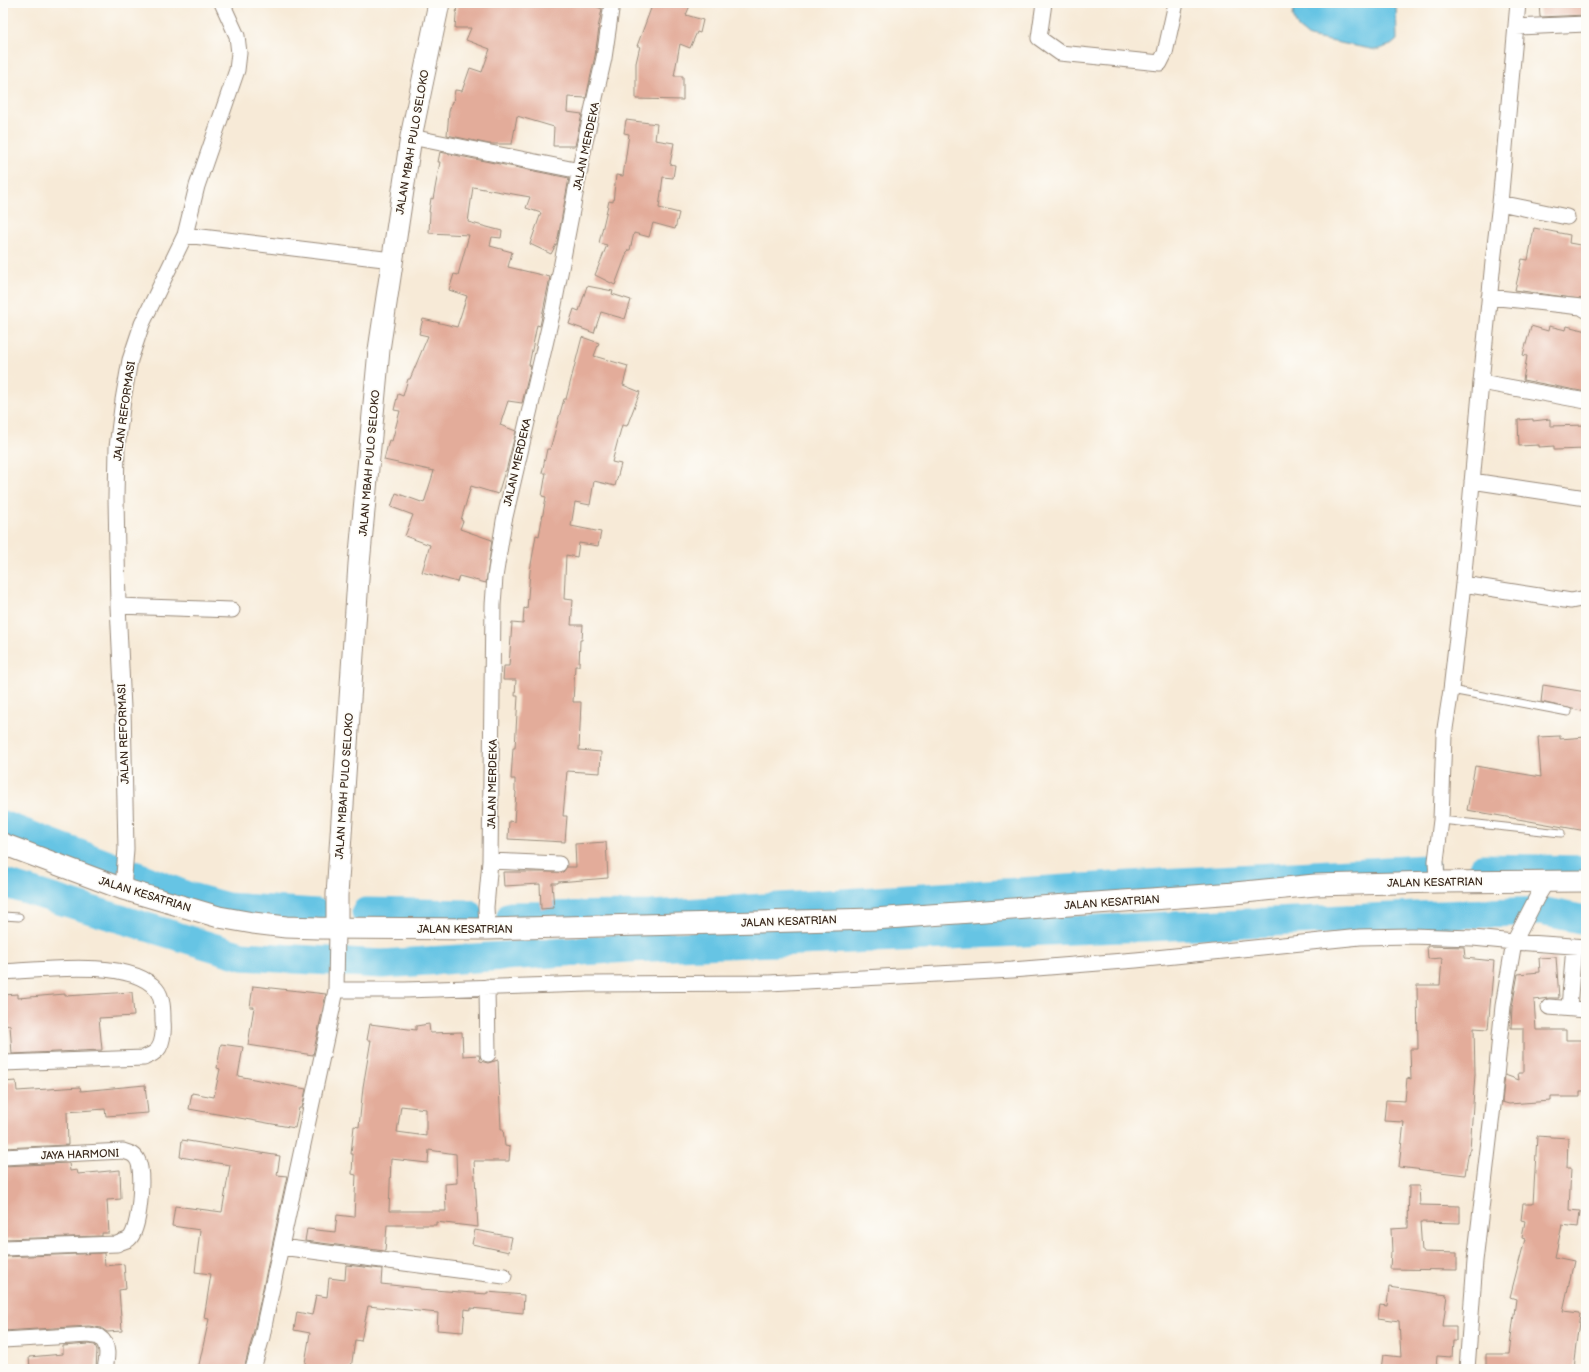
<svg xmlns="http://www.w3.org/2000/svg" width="1589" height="1372" font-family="'Balsamiq Sans',sans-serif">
<rect width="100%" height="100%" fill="#fdfcf7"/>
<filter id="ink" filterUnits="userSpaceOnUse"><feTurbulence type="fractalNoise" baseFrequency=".025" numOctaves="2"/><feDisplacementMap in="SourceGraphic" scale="8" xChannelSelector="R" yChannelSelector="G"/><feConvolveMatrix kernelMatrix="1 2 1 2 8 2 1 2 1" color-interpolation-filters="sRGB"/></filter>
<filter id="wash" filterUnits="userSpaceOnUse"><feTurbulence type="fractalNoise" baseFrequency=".012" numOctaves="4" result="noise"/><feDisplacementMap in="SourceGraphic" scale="16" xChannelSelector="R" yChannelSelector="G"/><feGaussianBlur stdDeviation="0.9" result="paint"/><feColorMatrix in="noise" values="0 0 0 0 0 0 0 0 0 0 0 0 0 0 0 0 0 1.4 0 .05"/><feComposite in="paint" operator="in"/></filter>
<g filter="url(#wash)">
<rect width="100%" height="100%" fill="#f7ead7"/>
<!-- water -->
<path fill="#66c4e4" stroke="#507781" d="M 1295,3 L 1396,3 L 1397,40 L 1391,45 L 1376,50 L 1309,37 L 1298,28 L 1293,16 Z"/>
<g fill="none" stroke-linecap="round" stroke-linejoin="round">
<!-- river -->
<path stroke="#66c4e4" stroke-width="29" d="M 3,825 L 130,873 L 187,896 L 227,907 L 317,913
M 1483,868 L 1586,870
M 3,883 L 242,956 L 382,964 L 629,948 L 1540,911 L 1586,920
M 366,912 L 469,914
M 511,916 L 650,915 L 1178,882 L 1425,869"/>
</g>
<g id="blocks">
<!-- building -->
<path fill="#e3ac9a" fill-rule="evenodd" d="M 457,3 L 588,3 L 602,9 L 598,28 L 599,28 L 595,56 L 586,98 L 568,97 L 567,112 L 582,114 L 575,146 L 553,146 L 554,127 L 517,116 L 512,144 L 489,144 L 447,135 L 449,112 L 452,101 L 453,102 L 455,90 L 462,91 L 470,68 L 482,72 L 490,49 L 466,40 L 471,28 L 455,28 Z
M 653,3 L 691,3 L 686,15 L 703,20 L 700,33 L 697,32 L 690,48 L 680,44 L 674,76 L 683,76 L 683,100 L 636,99 L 636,63 L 640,46 L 637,46 Z
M 1539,3 L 1586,3 L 1586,15 L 1540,17 Z
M 626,120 L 657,124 L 655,140 L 674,143 L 670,164 L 675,165 L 673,178 L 663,177 L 659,208 L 679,213 L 675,229 L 653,223 L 649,237 L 634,233 L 630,250 L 628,250 L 615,285 L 595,275 L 607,245 L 599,243 L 609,201 L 613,202 L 616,175 L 623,176 L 629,134 L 624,133 Z
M 440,152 L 569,178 L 557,243 L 551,254 L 530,244 L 541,213 L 526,208 L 530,197 L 473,187 L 468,222 L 502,231 L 501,238 L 492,237 L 490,246 L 512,252 L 508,267 L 550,277 L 540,326 L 537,325 L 529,365 L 531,366 L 522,403 L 508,401 L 500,425 L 516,431 L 506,471 L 505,471 L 498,494 L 471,486 L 461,520 L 463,521 L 460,529 L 492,540 L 486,583 L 459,576 L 457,582 L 422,572 L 430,545 L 405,536 L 413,515 L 391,507 L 396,493 L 424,503 L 434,471 L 384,460 L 389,440 L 392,441 L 400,411 L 394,410 L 398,394 L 403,396 L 408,379 L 410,379 L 428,336 L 419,334 L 423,319 L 457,327 L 467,296 L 449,290 L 454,274 L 458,275 L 469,235 L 429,233 L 430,212 L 429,212 L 431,198 L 433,199 L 440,162 L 438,162 Z
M 1534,228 L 1570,235 L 1569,243 L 1586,246 L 1586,300 L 1515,290 L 1522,259 L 1528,260 Z
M 587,286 L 613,291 L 612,294 L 631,300 L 625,319 L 601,312 L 594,333 L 569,324 L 574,309 L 579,311 Z
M 1531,326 L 1548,331 L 1549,326 L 1566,330 L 1567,326 L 1586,331 L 1586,392 L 1523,380 L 1527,356 L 1523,355 Z
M 582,337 L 599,343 L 594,356 L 628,366 L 623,385 L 640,392 L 627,426 L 622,425 L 612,462 L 621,464 L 615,486 L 594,481 L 590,505 L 575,502 L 571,526 L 601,532 L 598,546 L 579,543 L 577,557 L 566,555 L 564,599 L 573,600 L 571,625 L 583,625 L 582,640 L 580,640 L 579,666 L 575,666 L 573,702 L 581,702 L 579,750 L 601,752 L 600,773 L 567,771 L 563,816 L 567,816 L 565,842 L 508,839 L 509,821 L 514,822 L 516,792 L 515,791 L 515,779 L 511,779 L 513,748 L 515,748 L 518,696 L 515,696 L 516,680 L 503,680 L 504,666 L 509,666 L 512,623 L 523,624 L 524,608 L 527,609 L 530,571 L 536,535 L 539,536 L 546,497 L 542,496 L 546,473 L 542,473 L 547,449 L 550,449 L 564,399 L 566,399 Z
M 1533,419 L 1533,421 L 1550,419 L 1550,426 L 1586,425 L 1586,449 L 1554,450 L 1554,446 L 1539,447 L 1539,445 L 1519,446 L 1518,420 Z
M 1543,685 L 1586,692 L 1586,712 L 1541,702 Z
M 1560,736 L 1560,739 L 1586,737 L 1586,831 L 1467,810 L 1475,766 L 1541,777 L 1538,737 Z
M 606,842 L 608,878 L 558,882 L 558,883 L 552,883 L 554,908 L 541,909 L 540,884 L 504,886 L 503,872 L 563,872 L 567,867 L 576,867 L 575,844 Z
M 1427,946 L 1464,947 L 1465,958 L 1494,961 L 1488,1029 L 1474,1028 L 1475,1074 L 1470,1150 L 1469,1150 L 1465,1175 L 1399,1167 L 1404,1122 L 1384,1121 L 1386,1100 L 1405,1101 L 1407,1078 L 1411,1079 L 1410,1049 L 1418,1049 L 1417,985 L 1440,985 L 1442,958 L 1428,959 Z
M 1556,957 L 1559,998 L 1549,998 L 1534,1000 L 1536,1030 L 1566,1030 L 1566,1040 L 1586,1040 L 1586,1091 L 1580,1091 L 1580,1097 L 1551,1097 L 1551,1101 L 1509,1104 L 1502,1102 L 1505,1075 L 1519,1080 L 1518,1073 L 1523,1073 L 1523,1028 L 1511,1028 L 1512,1007 L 1518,974 L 1540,972 L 1539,958 Z
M 253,986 L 326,994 L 313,1055 L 248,1045 L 254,1007 L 250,1007 Z
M 132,992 L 134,1016 L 99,1018 L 102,1050 L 12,1054 L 10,1025 L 3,1026 L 3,995 L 18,994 L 18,998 L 65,994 L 65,996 Z
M 370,1024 L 416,1030 L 416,1026 L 429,1024 L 430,1033 L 462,1032 L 463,1056 L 479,1055 L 480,1061 L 488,1063 L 498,1060 L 501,1129 L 503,1129 L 505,1146 L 510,1147 L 509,1161 L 474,1161 L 478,1227 L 436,1222 L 436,1225 L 387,1225 L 385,1251 L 305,1241 L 307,1229 L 335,1232 L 337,1215 L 354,1217 L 356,1175 L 352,1174 L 353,1154 L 351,1154 L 354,1126 L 359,1127 L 363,1087 L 371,1040 L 367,1040 ZM 401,1106 L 426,1109 L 426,1136 L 397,1132 ZM 429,1150 L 456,1154 L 457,1183 L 445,1184 L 446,1211 L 389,1211 L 391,1159 L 428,1163 Z
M 221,1044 L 243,1047 L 238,1076 L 306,1089 L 302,1108 L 299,1108 L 295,1128 L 189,1109 L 192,1093 L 214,1097 L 220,1069 L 217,1068 Z
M 16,1081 L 17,1091 L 80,1087 L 81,1091 L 145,1085 L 148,1113 L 106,1116 L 105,1109 L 67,1112 L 68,1145 L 3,1148 L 3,1082 Z
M 1537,1136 L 1568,1138 L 1567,1168 L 1571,1168 L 1569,1210 L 1580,1211 L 1578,1227 L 1562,1225 L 1555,1257 L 1574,1261 L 1563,1311 L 1580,1313 L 1573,1369 L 1486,1369 L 1486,1354 L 1509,1354 L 1516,1299 L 1510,1297 L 1525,1239 L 1522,1238 L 1525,1221 L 1521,1220 L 1523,1204 L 1533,1204 Z
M 182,1140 L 280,1156 L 277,1175 L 287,1176 L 253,1335 L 244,1369 L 198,1369 L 209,1319 L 204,1318 L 211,1274 L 195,1272 L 200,1230 L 172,1226 L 175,1206 L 222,1212 L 230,1165 L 180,1157 Z
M 69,1163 L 70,1171 L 77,1170 L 78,1174 L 120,1170 L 121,1199 L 107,1200 L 109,1233 L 102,1233 L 102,1236 L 3,1239 L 3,1166 Z
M 1409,1186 L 1419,1186 L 1420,1205 L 1460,1206 L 1460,1223 L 1420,1222 L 1422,1252 L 1457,1253 L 1457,1270 L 1390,1269 L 1391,1252 L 1392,1252 L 1391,1229 L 1408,1228 Z
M 475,1230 L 512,1237 L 509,1252 L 472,1244 Z
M 104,1253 L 105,1266 L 124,1264 L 126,1289 L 119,1290 L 122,1331 L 107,1332 L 101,1328 L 89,1326 L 3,1331 L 3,1257 Z
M 346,1265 L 382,1269 L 381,1284 L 420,1288 L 420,1289 L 487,1294 L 487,1292 L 524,1295 L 523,1313 L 471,1308 L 471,1310 L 465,1309 L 463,1332 L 437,1330 L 438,1313 L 368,1306 L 361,1341 L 355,1340 L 351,1369 L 304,1369 L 310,1333 L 294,1330 L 297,1312 L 312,1315 L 316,1295 L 327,1297 L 329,1278 L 345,1280 Z
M 1389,1287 L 1447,1295 L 1443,1326 L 1456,1326 L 1456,1341 L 1453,1341 L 1452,1357 L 1437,1356 L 1436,1369 L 1381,1369 L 1383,1355 L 1401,1357 L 1399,1321 L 1378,1318 L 1380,1305 L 1387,1306 Z
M 88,1344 L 95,1345 L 97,1350 L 96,1369 L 30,1369 L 29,1357 L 63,1354 L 63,1346 Z"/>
</g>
</g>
<g filter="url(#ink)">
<use href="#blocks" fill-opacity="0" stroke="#998a7a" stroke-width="1"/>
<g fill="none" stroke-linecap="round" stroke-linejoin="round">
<defs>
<path id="lane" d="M 1451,690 L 1568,712
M 1441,820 L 1561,833
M 3,916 L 19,917"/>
<path id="street" d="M 1044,3 L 1039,38 L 1060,53 L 1160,63 L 1165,53 L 1176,3
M 1516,27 L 1586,24
M 411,137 L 580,171
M 1500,203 L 1567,217
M 185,235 L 392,260
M 1489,297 L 1581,307 L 1586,310
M 1481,382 L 1586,401
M 1472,481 L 1586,498
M 1463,584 L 1571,601 L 1586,598
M 118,606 L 232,610
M 490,861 L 559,864
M 1437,882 L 1436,861 L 1441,820 L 1444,735 L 1451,690 L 1463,584 L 1481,382 L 1493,262 L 1500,203 L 1518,3
M 123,889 L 126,849 L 123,708 L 118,606 L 116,498 L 117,447 L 123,400 L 130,360 L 142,324 L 185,235 L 197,186 L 237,70 L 239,53 L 237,36 L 222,3
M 487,929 L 486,907 L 490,861 L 493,605 L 495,577 L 504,521 L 553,310 L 585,142 L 604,58 L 612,3
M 3,972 C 40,970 131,958 156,989 C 163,997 163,1011 163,1021 C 164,1030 163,1047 155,1052 C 152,1055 147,1056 144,1058 L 3,1063
M 487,987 L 488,1054
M 336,990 L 405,990 L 588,984 L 769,983 L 1012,970 L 1136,960 L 1360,937 L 1411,936 L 1473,938 L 1514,942 L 1586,947
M 1549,1007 L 1586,1010
M 1569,1008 L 1574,946
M 3,1157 L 123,1151 C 130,1153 135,1154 138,1161 C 144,1173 140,1230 129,1239 C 126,1241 120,1242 117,1244 L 3,1248
M 281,1247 L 504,1276
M 3,1340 L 89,1335 C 92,1336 97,1336 99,1337 C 110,1344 107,1359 105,1369
M 253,1369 L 262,1337 L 266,1316 L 332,1010 L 336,990 L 337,928
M 1467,1369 L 1475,1261 L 1493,1106 L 1503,1006 L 1514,942 L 1537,897 L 1547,881"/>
<path id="secondary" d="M 3,844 L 123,889 L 219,917 L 253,923 L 286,927 L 318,928 L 487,929 L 874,919 L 1235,893 L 1315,885 L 1437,882 L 1586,881
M 337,928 L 337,895 L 359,564 L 379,350 L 411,137 L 439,3"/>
</defs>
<!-- lane casing -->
<use href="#lane" stroke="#998a7a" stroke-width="9"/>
<!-- street casing -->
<use href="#street" stroke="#998a7a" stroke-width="17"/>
<!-- secondary casing -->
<use href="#secondary" stroke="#998a7a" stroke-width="23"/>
<!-- lane -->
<use href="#lane" stroke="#fff" stroke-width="7"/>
<!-- street -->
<use href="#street" stroke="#fff" stroke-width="15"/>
<!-- secondary -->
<use href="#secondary" stroke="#fff" stroke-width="21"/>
</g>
</g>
<g text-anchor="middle" stroke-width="3.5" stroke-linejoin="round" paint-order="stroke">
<!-- street labels -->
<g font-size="11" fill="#3b2a1e" stroke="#fdfcf7">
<text transform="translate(412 142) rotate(-80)" y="4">JALAN MBAH PULO SELOKO</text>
<text transform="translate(586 146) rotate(-78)" y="4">JALAN MERDEKA</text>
<text transform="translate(124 411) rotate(-82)" y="4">JALAN REFORMASI</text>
<text transform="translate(517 462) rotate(-77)" y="4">JALAN MERDEKA</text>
<text transform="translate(369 463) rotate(-85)" y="4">JALAN MBAH PULO SELOKO</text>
<text transform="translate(123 734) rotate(-92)" y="4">JALAN REFORMASI</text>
<text transform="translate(492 784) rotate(-89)" y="4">JALAN MERDEKA</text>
<text transform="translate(344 786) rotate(-86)" y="4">JALAN MBAH PULO SELOKO</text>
<text transform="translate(1435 882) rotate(-1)" y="4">JALAN KESATRIAN</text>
<text transform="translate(145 894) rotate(17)" y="4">JALAN KESATRIAN</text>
<text transform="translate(1112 902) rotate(-4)" y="4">JALAN KESATRIAN</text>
<text transform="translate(789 921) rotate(-2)" y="4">JALAN KESATRIAN</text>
<text x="465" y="933">JALAN KESATRIAN</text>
<text transform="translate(80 1154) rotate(-2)" y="4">JAYA HARMONI</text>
</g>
</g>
<!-- margin -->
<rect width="1589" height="1372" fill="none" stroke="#fdfcf7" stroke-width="16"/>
</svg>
